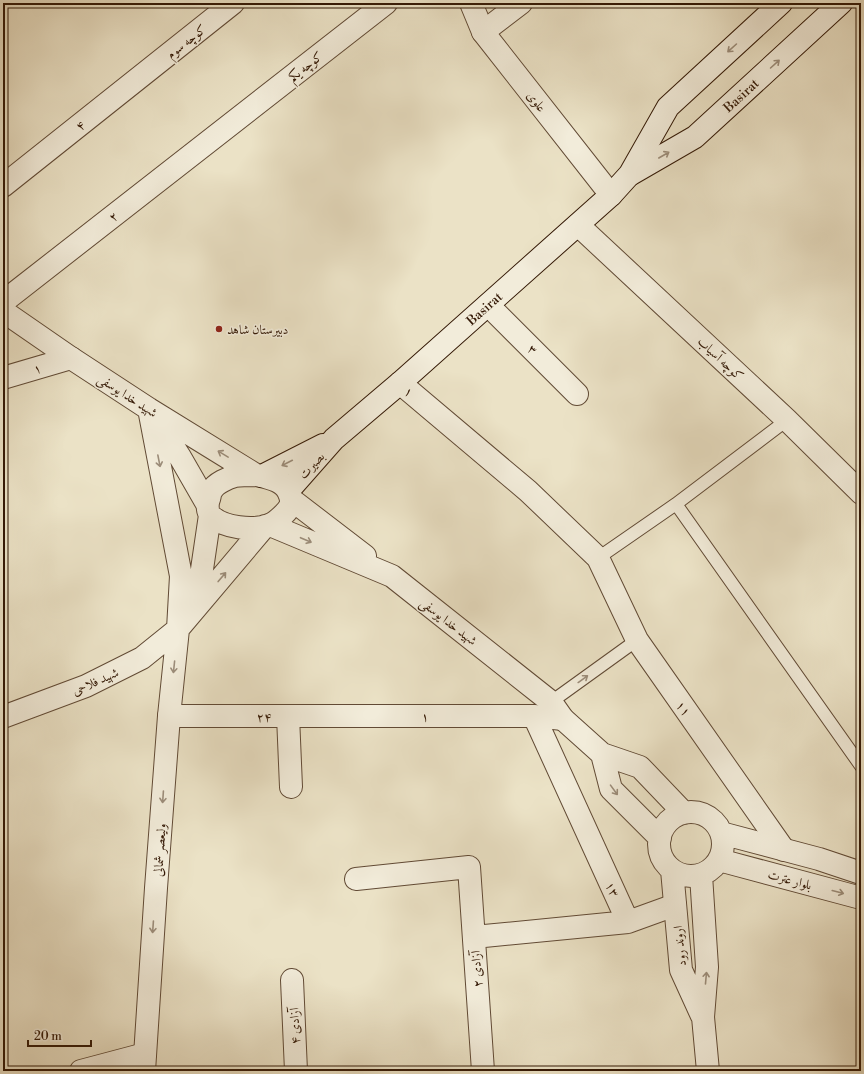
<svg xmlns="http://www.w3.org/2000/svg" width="864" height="1074" font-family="'Libre Bodoni',Amiri,serif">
<rect width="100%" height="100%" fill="#ebe2c6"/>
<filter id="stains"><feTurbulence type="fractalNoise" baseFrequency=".005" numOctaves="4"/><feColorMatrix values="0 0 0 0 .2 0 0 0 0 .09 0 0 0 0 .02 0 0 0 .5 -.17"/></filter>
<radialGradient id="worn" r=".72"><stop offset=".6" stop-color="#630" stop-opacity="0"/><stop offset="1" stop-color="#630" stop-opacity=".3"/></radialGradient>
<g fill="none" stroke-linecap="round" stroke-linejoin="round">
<defs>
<path id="service" d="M 676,504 L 861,766
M 598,558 L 676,504 L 787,420
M 551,702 L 637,640"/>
<path id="minor" d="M 483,32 L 521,3
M 3,186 L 233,3
M 578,225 L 787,420 L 861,493
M 3,302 L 386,3
M 488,305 L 577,394
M 3,378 L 71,358
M 400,383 L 528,491 L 598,558 L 637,640 L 784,850
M 169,716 L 534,716 L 563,719
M 288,716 L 291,787
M 356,879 L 469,867 L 483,1071
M 628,922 L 675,905
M 474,937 L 628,922 L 534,716
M 292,980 L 296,1071
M 81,1071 L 145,1054"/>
<path id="tertiary" d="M 471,3 L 483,32 L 611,195
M 3,311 L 71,358 L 149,409 L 256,475
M 155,418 L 180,457 L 207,504
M 256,475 C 270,478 286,481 290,496 C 293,504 289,509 284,514 C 280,518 275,523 269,525 C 253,531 224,528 211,516 C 207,512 207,504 209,499 C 210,496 210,492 212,490 C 216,483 228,478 235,476 C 241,475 249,475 256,475 Z
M 292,500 L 365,556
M 270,525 L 392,576 L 551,702 L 563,719 L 602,754 L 640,767 L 684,813
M 187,608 L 201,576 L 210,515
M 3,717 L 86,686 L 142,658 L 178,629 L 265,526
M 602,754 L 611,789 L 660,838
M659 844a32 32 0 1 1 64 0a32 32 0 1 1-64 0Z
M 721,833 L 819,859 L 861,873
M 719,860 L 861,898
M 672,870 L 681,970 L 702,1016
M 701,875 L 707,967 L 703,1017 L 708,1071
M 144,1071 L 156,888 L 169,716 L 178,629 L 181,576 L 149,409"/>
<g id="secondary">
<path id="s1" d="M 631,174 L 695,137 L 841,3"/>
<path d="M 262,476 L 323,445"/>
<path id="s2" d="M 289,490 L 334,439 L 400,383 L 611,195 L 630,174 L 668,107 L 781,3"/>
</g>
</defs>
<!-- service casing -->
<use href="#service" stroke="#614a35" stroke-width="14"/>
<!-- minor casing -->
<use href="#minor" stroke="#614a35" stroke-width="24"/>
<!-- tertiary casing -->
<use href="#tertiary" stroke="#614a35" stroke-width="24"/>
<!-- secondary casing -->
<use href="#secondary" stroke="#331805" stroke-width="24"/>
<!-- service -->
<use href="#service" stroke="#f2ecda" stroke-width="12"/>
<!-- minor -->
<use href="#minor" stroke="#f2ecda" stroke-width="22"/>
<!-- tertiary -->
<use href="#tertiary" stroke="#f2ecda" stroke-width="22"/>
<!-- secondary -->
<use href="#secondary" stroke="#f2ecda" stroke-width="22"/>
</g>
<!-- one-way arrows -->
<defs><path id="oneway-shaft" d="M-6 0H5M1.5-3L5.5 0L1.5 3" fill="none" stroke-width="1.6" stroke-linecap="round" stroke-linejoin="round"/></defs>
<g stroke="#9c8d7a">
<use href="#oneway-shaft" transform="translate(732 48) rotate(138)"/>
<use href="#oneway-shaft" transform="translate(775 64) rotate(-42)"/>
<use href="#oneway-shaft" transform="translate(664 155) rotate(-30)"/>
<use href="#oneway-shaft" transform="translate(223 454) rotate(-149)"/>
<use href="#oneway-shaft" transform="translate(159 461) rotate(79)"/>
<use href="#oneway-shaft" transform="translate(287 463) rotate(153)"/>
<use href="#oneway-shaft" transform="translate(306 540) rotate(23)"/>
<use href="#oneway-shaft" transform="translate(222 577) rotate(-50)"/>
<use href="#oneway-shaft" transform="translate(174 667) rotate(96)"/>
<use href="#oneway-shaft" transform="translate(583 679) rotate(-36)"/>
<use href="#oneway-shaft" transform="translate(614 790) rotate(54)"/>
<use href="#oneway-shaft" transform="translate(163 797) rotate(94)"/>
<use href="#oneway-shaft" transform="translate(838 892) rotate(15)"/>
<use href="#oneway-shaft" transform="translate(153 927) rotate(94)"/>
<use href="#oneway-shaft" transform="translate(706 978) rotate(-85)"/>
</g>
<!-- markers -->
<circle fill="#8f2418" stroke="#f2ecda" stroke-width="1.5" cx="219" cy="329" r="4"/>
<g text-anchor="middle" stroke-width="3" stroke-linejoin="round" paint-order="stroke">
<!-- street labels -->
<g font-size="13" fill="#331805" stroke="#f2ecda">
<text transform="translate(186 41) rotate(-38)" y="5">کوچه سوم</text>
<text transform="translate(305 66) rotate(-38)" y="5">کوچه یکم</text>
<text dy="5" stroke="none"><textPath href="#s1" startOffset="136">Basirat</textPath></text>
<text transform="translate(537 101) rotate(52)" y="5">علوی</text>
<text transform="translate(80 125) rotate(-38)" y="5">۴</text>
<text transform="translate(113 216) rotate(-38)" y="5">۲</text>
<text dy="5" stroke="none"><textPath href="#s2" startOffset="267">Basirat</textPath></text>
<text transform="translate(533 349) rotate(45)" y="5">۳</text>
<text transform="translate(721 358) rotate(43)" y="5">کوچه آسیاب</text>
<text transform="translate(37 368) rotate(-16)" y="5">۱</text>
<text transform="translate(409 391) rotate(40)" y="5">۱</text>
<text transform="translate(128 395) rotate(33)" y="5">شهید خدا یوسفی</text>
<text transform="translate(311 465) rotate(-48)" y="5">بصیرت</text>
<text transform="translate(449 621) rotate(38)" y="5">شهید خدا یوسفی</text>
<text transform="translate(95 681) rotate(-24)" y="5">شهید فلاحی</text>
<text transform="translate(684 708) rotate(55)" y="5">۱۱</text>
<text x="264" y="721">۲۴</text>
<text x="425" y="721">۱</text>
<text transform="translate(159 850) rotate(-86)" y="5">ولیعصر شمالی</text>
<text transform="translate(790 879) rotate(15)" y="5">بلوار عترت</text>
<text transform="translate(613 889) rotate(65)" y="5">۱۳</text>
<text transform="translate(679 946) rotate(-96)" y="5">اروند رود</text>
<text transform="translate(476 969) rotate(-94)" y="5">آزادی ۲</text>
<text transform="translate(294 1026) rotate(-92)" y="5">آزادی ۴</text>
</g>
<!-- poi labels -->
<g font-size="13" fill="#331805" stroke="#f2ecda" text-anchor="start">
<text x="227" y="334">دبیرستان شاهد</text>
</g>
</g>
<!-- margin -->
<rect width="864" height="1074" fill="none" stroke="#ebe2c6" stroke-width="16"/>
<rect x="4" y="4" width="856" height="1066" fill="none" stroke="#331805" stroke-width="2"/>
<rect x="8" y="8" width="848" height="1058" fill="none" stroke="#331805"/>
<!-- scale -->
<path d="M28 1040v6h63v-6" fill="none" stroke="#331805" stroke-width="2"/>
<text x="34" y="1040" font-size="12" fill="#331805" stroke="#f2ecda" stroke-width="3" paint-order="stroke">20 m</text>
<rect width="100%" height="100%" filter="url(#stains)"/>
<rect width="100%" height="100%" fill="url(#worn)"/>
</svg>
